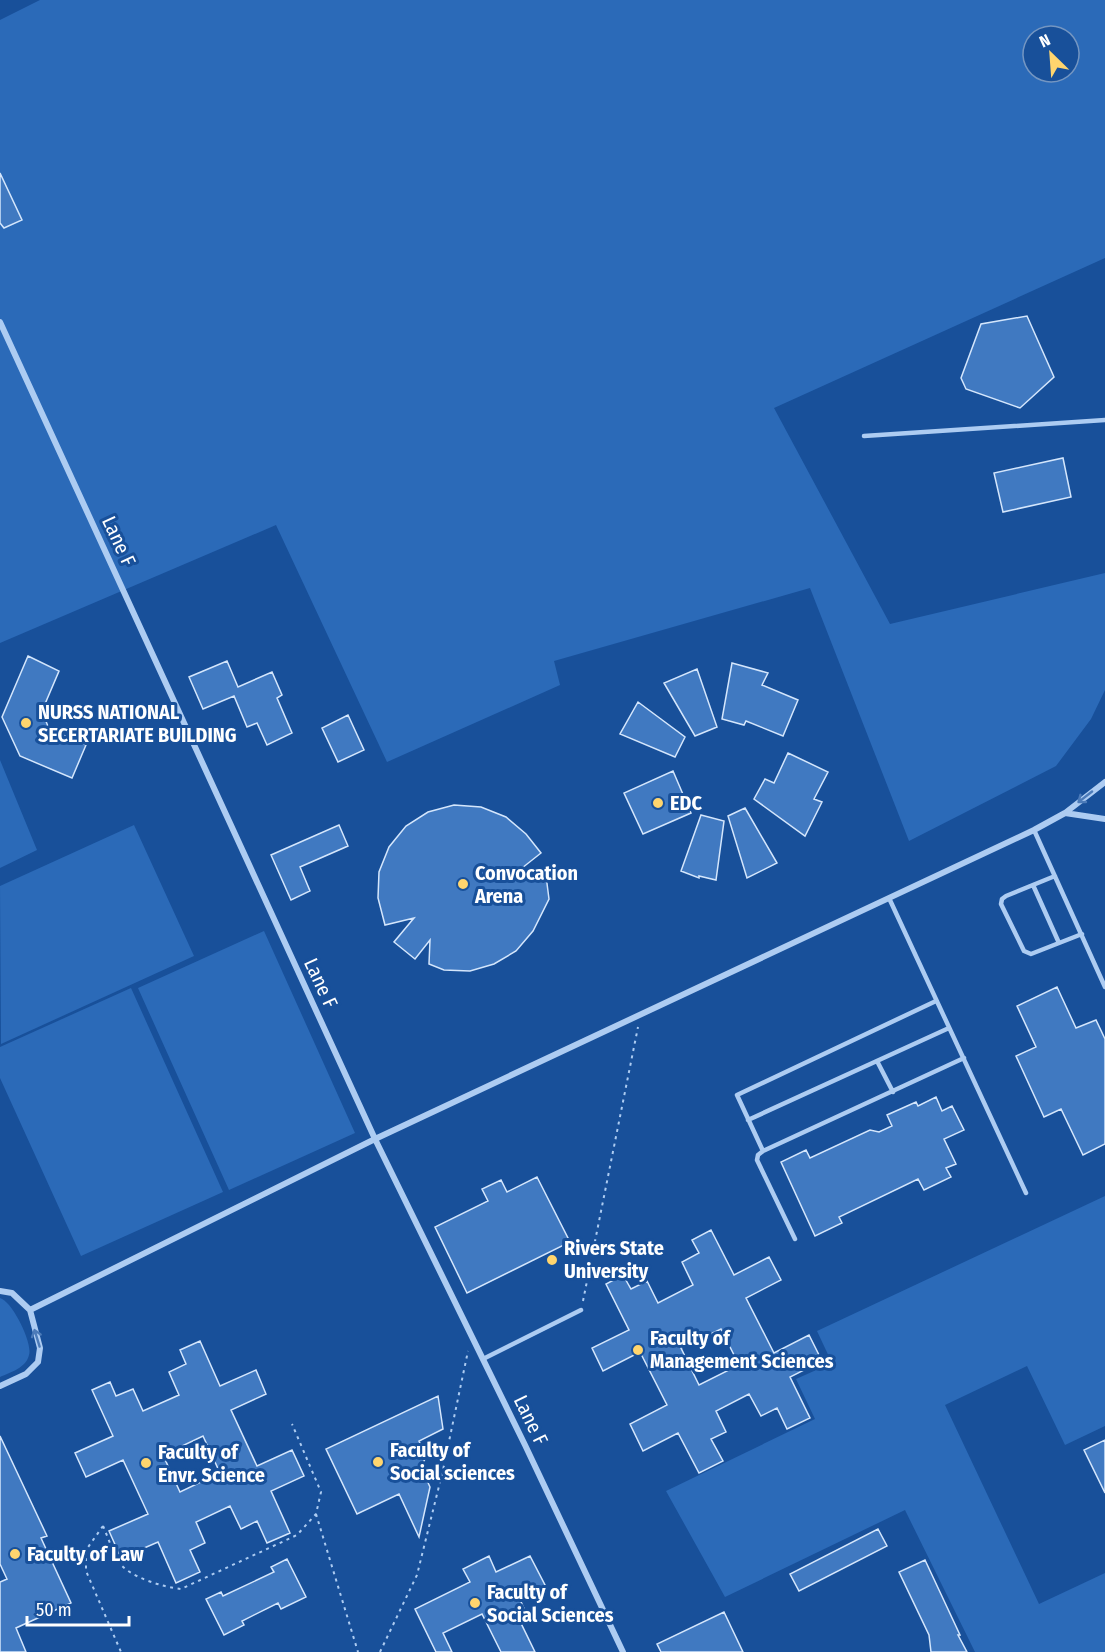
<svg xmlns="http://www.w3.org/2000/svg" width="1105" height="1652" font-family="'Fira Sans Condensed',sans-serif">
<rect width="100%" height="100%" fill="#18509a"/>
<!-- green -->
<path fill="#2b6ab8" fill-rule="evenodd" d="M 40,0 L 1105,0 L 1105,258 L 774,408 L 890,624 L 1105,573 L 1105,690 L 1091,719 L 1056,766 L 909,841 L 810,588 L 554,661 L 560,685 L 387,762 L 276,525 L 0,643 L 0,20 ZM 1033,36 L 1069,36 L 1069,72 L 1033,72 Z
M 0,760 L 37,850 L 0,868 Z
M 134,825 L 194,956 L 1,1044 L 0,886 Z
M 264,931 L 355,1133 L 229,1190 L 138,988 Z
M 131,988 L 223,1192 L 81,1256 L 0,1078 L 0,1047 Z
M 1105,1196 L 1105,1426 L 1065,1445 L 1027,1366 L 945,1405 L 1039,1604 L 1105,1573 L 1105,1652 L 975,1652 L 905,1510 L 725,1597 L 666,1491 L 815,1419 L 796,1379 L 832,1363 L 817,1331 Z
M 0,1298 C 12,1301 33,1343 29,1355 C 26,1368 11,1372 0,1377 Z"/>
<!-- building -->
<path fill="#4079c1" stroke="#d4e6fc" stroke-width="1.5" fill-rule="evenodd" d="M 0,173 L 22,220 L 4,228 L 0,223 Z
M 1027,316 L 1054,377 L 1020,408 L 966,389 L 961,378 L 981,324 Z
M 1063,458 L 1071,497 L 1003,512 L 994,473 Z
M 28,656 L 59,671 L 42,711 L 49,729 L 86,745 L 72,778 L 20,756 L 2,717 Z
M 227,661 L 238,687 L 272,672 L 282,695 L 277,698 L 292,733 L 267,745 L 257,723 L 247,727 L 234,696 L 203,709 L 189,677 Z
M 732,663 L 768,673 L 762,685 L 798,700 L 783,736 L 746,721 L 744,725 L 722,719 Z
M 697,669 L 717,727 L 695,736 L 664,683 Z
M 638,702 L 685,737 L 675,757 L 620,734 Z
M 348,715 L 364,750 L 338,762 L 322,728 Z
M 788,753 L 828,772 L 814,799 L 822,802 L 805,836 L 754,799 L 765,779 L 774,783 Z
M 673,771 L 691,813 L 643,834 L 624,793 Z
M 454,805 L 481,807 L 506,817 L 526,834 L 541,853 L 517,872 L 545,868 L 549,899 L 533,931 L 516,951 L 494,964 L 470,971 L 444,970 L 429,964 L 430,940 L 415,959 L 394,942 L 414,918 L 385,925 L 378,898 L 379,872 L 389,847 L 406,826 L 428,812 Z
M 745,808 L 777,863 L 747,878 L 728,816 Z
M 701,815 L 724,821 L 716,880 L 699,876 L 699,878 L 681,871 Z
M 339,825 L 348,846 L 300,867 L 310,891 L 291,900 L 271,855 Z
M 1057,987 L 1076,1028 L 1096,1020 L 1105,1039 L 1105,1144 L 1083,1155 L 1061,1109 L 1044,1117 L 1016,1056 L 1036,1047 L 1017,1006 Z
M 936,1097 L 942,1111 L 952,1106 L 964,1130 L 944,1139 L 956,1164 L 946,1168 L 951,1177 L 924,1190 L 918,1179 L 839,1217 L 842,1223 L 815,1236 L 781,1162 L 806,1150 L 810,1158 L 870,1130 L 879,1132 L 892,1126 L 887,1115 L 916,1102 L 918,1106 Z
M 537,1177 L 570,1242 L 467,1293 L 435,1227 L 488,1201 L 482,1189 L 501,1180 L 507,1192 Z
M 711,1230 L 734,1275 L 769,1257 L 781,1280 L 746,1298 L 774,1353 L 809,1335 L 822,1361 L 790,1377 L 810,1418 L 787,1429 L 777,1408 L 761,1416 L 749,1394 L 716,1411 L 726,1432 L 711,1439 L 723,1461 L 699,1473 L 678,1433 L 643,1451 L 630,1424 L 667,1405 L 640,1352 L 603,1371 L 592,1348 L 629,1330 L 606,1284 L 623,1275 L 631,1289 L 647,1281 L 658,1303 L 693,1285 L 682,1262 L 699,1253 L 692,1240 ZM 721,1329 L 739,1365 L 699,1385 L 681,1348 Z
M 200,1341 L 220,1386 L 256,1370 L 266,1394 L 231,1410 L 257,1466 L 292,1450 L 304,1476 L 271,1491 L 290,1533 L 267,1543 L 257,1521 L 241,1529 L 230,1506 L 196,1522 L 205,1543 L 190,1550 L 200,1572 L 176,1583 L 158,1542 L 121,1558 L 109,1531 L 148,1514 L 123,1460 L 86,1477 L 75,1453 L 113,1436 L 92,1390 L 110,1382 L 116,1396 L 133,1389 L 143,1411 L 179,1395 L 169,1372 L 186,1364 L 180,1350 ZM 203,1436 L 220,1473 L 180,1492 L 163,1455 Z
M 438,1396 L 443,1429 L 419,1441 L 426,1457 L 421,1467 L 430,1487 L 419,1537 L 399,1494 L 357,1514 L 326,1449 Z
M 0,1436 L 47,1536 L 41,1538 L 71,1603 L 16,1628 L 26,1652 L 0,1652 L 0,1582 L 7,1579 L 0,1564 Z
M 1105,1440 L 1105,1493 L 1084,1450 Z
M 878,1529 L 887,1546 L 799,1591 L 790,1574 Z
M 489,1556 L 496,1572 L 530,1556 L 545,1585 L 519,1597 L 525,1611 L 517,1615 L 535,1652 L 501,1652 L 482,1614 L 443,1633 L 452,1652 L 436,1652 L 415,1609 L 470,1582 L 463,1569 Z
M 287,1559 L 306,1597 L 281,1609 L 278,1603 L 242,1621 L 244,1625 L 224,1635 L 206,1599 L 221,1592 L 223,1596 L 274,1572 L 271,1567 Z
M 925,1560 L 960,1635 L 958,1635 L 967,1652 L 931,1652 L 929,1635 L 899,1572 Z
M 724,1612 L 743,1652 L 661,1652 L 657,1644 Z"/>
<g fill="none" stroke-linecap="round" stroke-linejoin="round">
<!-- path -->
<path stroke="#adccf2" stroke-width="2" stroke-dasharray="3 4.5" stroke-linecap="butt" d="M 583,1301 L 638,1027
M 316,1514 L 358,1652
M 103,1526 C 108,1537 112,1550 118,1561 C 128,1577 163,1587 181,1589 L 297,1535 L 316,1514 L 321,1492 L 292,1424
M 103,1526 L 86,1550 L 86,1571 L 121,1652
M 380,1652 L 417,1575 L 443,1470 L 468,1351"/>
<!-- lane -->
<path stroke="#adccf2" stroke-width="4.5" d="M 864,436 L 1105,420
M 1034,830 L 1105,987
M 1055,876 L 1006,896 L 1002,899 L 1001,904 L 1024,951 L 1031,954 L 1082,934
M 1033,885 L 1059,943
M 889,898 L 1026,1193
M 877,1061 L 893,1092
M 748,1120 L 949,1028
M 763,1151 L 737,1095 L 936,1001
M 795,1239 L 757,1160 L 758,1155 L 763,1151 L 964,1058
M 483,1359 L 581,1310"/>
<!-- street -->
<path stroke="#adccf2" stroke-width="6" d="M 0,322 L 375,1139 L 525,1445 L 623,1652
M 1065,813 L 1105,819
M 0,1291 L 12,1293 L 30,1310 L 40,1348 L 38,1362 L 26,1374 L 0,1386
M 30,1310 L 375,1139 L 1034,830 L 1065,813 L 1105,782"/>
</g>
<!-- one-way arrows -->
<defs><path id="oneway-shaft" d="M-6 0H5M1.5-3L5.5 0L1.5 3" fill="none" stroke-width="1.6" stroke-linecap="round" stroke-linejoin="round" transform="scale(1.5)"/></defs>
<g stroke="#4c7bb9">
<use href="#oneway-shaft" transform="translate(1085 797) rotate(142)"/>
<use href="#oneway-shaft" transform="translate(37 1338) rotate(-107)"/>
</g>
<!-- markers -->
<g fill="#ffd56e" stroke="#18509a" stroke-width="2">
<circle cx="26" cy="723" r="6"/>
<circle cx="658" cy="803" r="6"/>
<circle cx="463" cy="884" r="6"/>
<circle cx="552" cy="1260" r="6"/>
<circle cx="638" cy="1350" r="6"/>
<circle cx="378" cy="1462" r="6"/>
<circle cx="146" cy="1463" r="6"/>
<circle cx="15" cy="1554" r="6"/>
<circle cx="475" cy="1603" r="6"/>
</g>
<g text-anchor="middle" stroke-width="6" stroke-linejoin="round" paint-order="stroke">
<!-- street labels -->
<g font-size="20" fill="#fff" stroke="#18509a">
<text transform="translate(119 541) rotate(65)" y="7">Lane F</text>
<text transform="translate(321 983) rotate(65)" y="7">Lane F</text>
<text transform="translate(531 1420) rotate(64)" y="7">Lane F</text>
</g>
<!-- poi labels -->
<g font-size="20" font-weight="bold" fill="#fff" stroke="#18509a" text-anchor="start">
<text x="38" y="719">NURSS NATIONAL<tspan x="38" dy="23">SECERTARIATE BUILDING</tspan></text>
<text x="670" y="810">EDC</text>
<text x="475" y="880">Convocation<tspan x="475" dy="23">Arena</tspan></text>
<text x="564" y="1255">Rivers State<tspan x="564" dy="23">University</tspan></text>
<text x="650" y="1345">Faculty of<tspan x="650" dy="23">Management Sciences</tspan></text>
<text x="390" y="1457">Faculty of<tspan x="390" dy="23">Social sciences</tspan></text>
<text x="158" y="1459">Faculty of<tspan x="158" dy="23">Envr. Science</tspan></text>
<text x="27" y="1561">Faculty of Law</text>
<text x="487" y="1599">Faculty of<tspan x="487" dy="23">Social Sciences</tspan></text>
</g>
</g>
<!-- north arrow -->
<g transform="translate(1051 54) rotate(335)"><circle r="28" fill="#18509a" stroke="#7496c2" stroke-width="1.5"/>
<path d="M0-4.5L10 22L0 15L-10 22Z" fill="#ffd56e"/>
<text y="-9" font-size="16" font-weight="bold" text-anchor="middle" fill="#ffffff">N</text>
</g>
<!-- scale -->
<path d="M27 1616v9h102v-9" fill="none" stroke="#ffffff" stroke-width="3"/>
<text x="36" y="1616" font-size="18" fill="#ffffff" stroke="#18509a" stroke-width="4.5" paint-order="stroke">50 m</text>
</svg>
